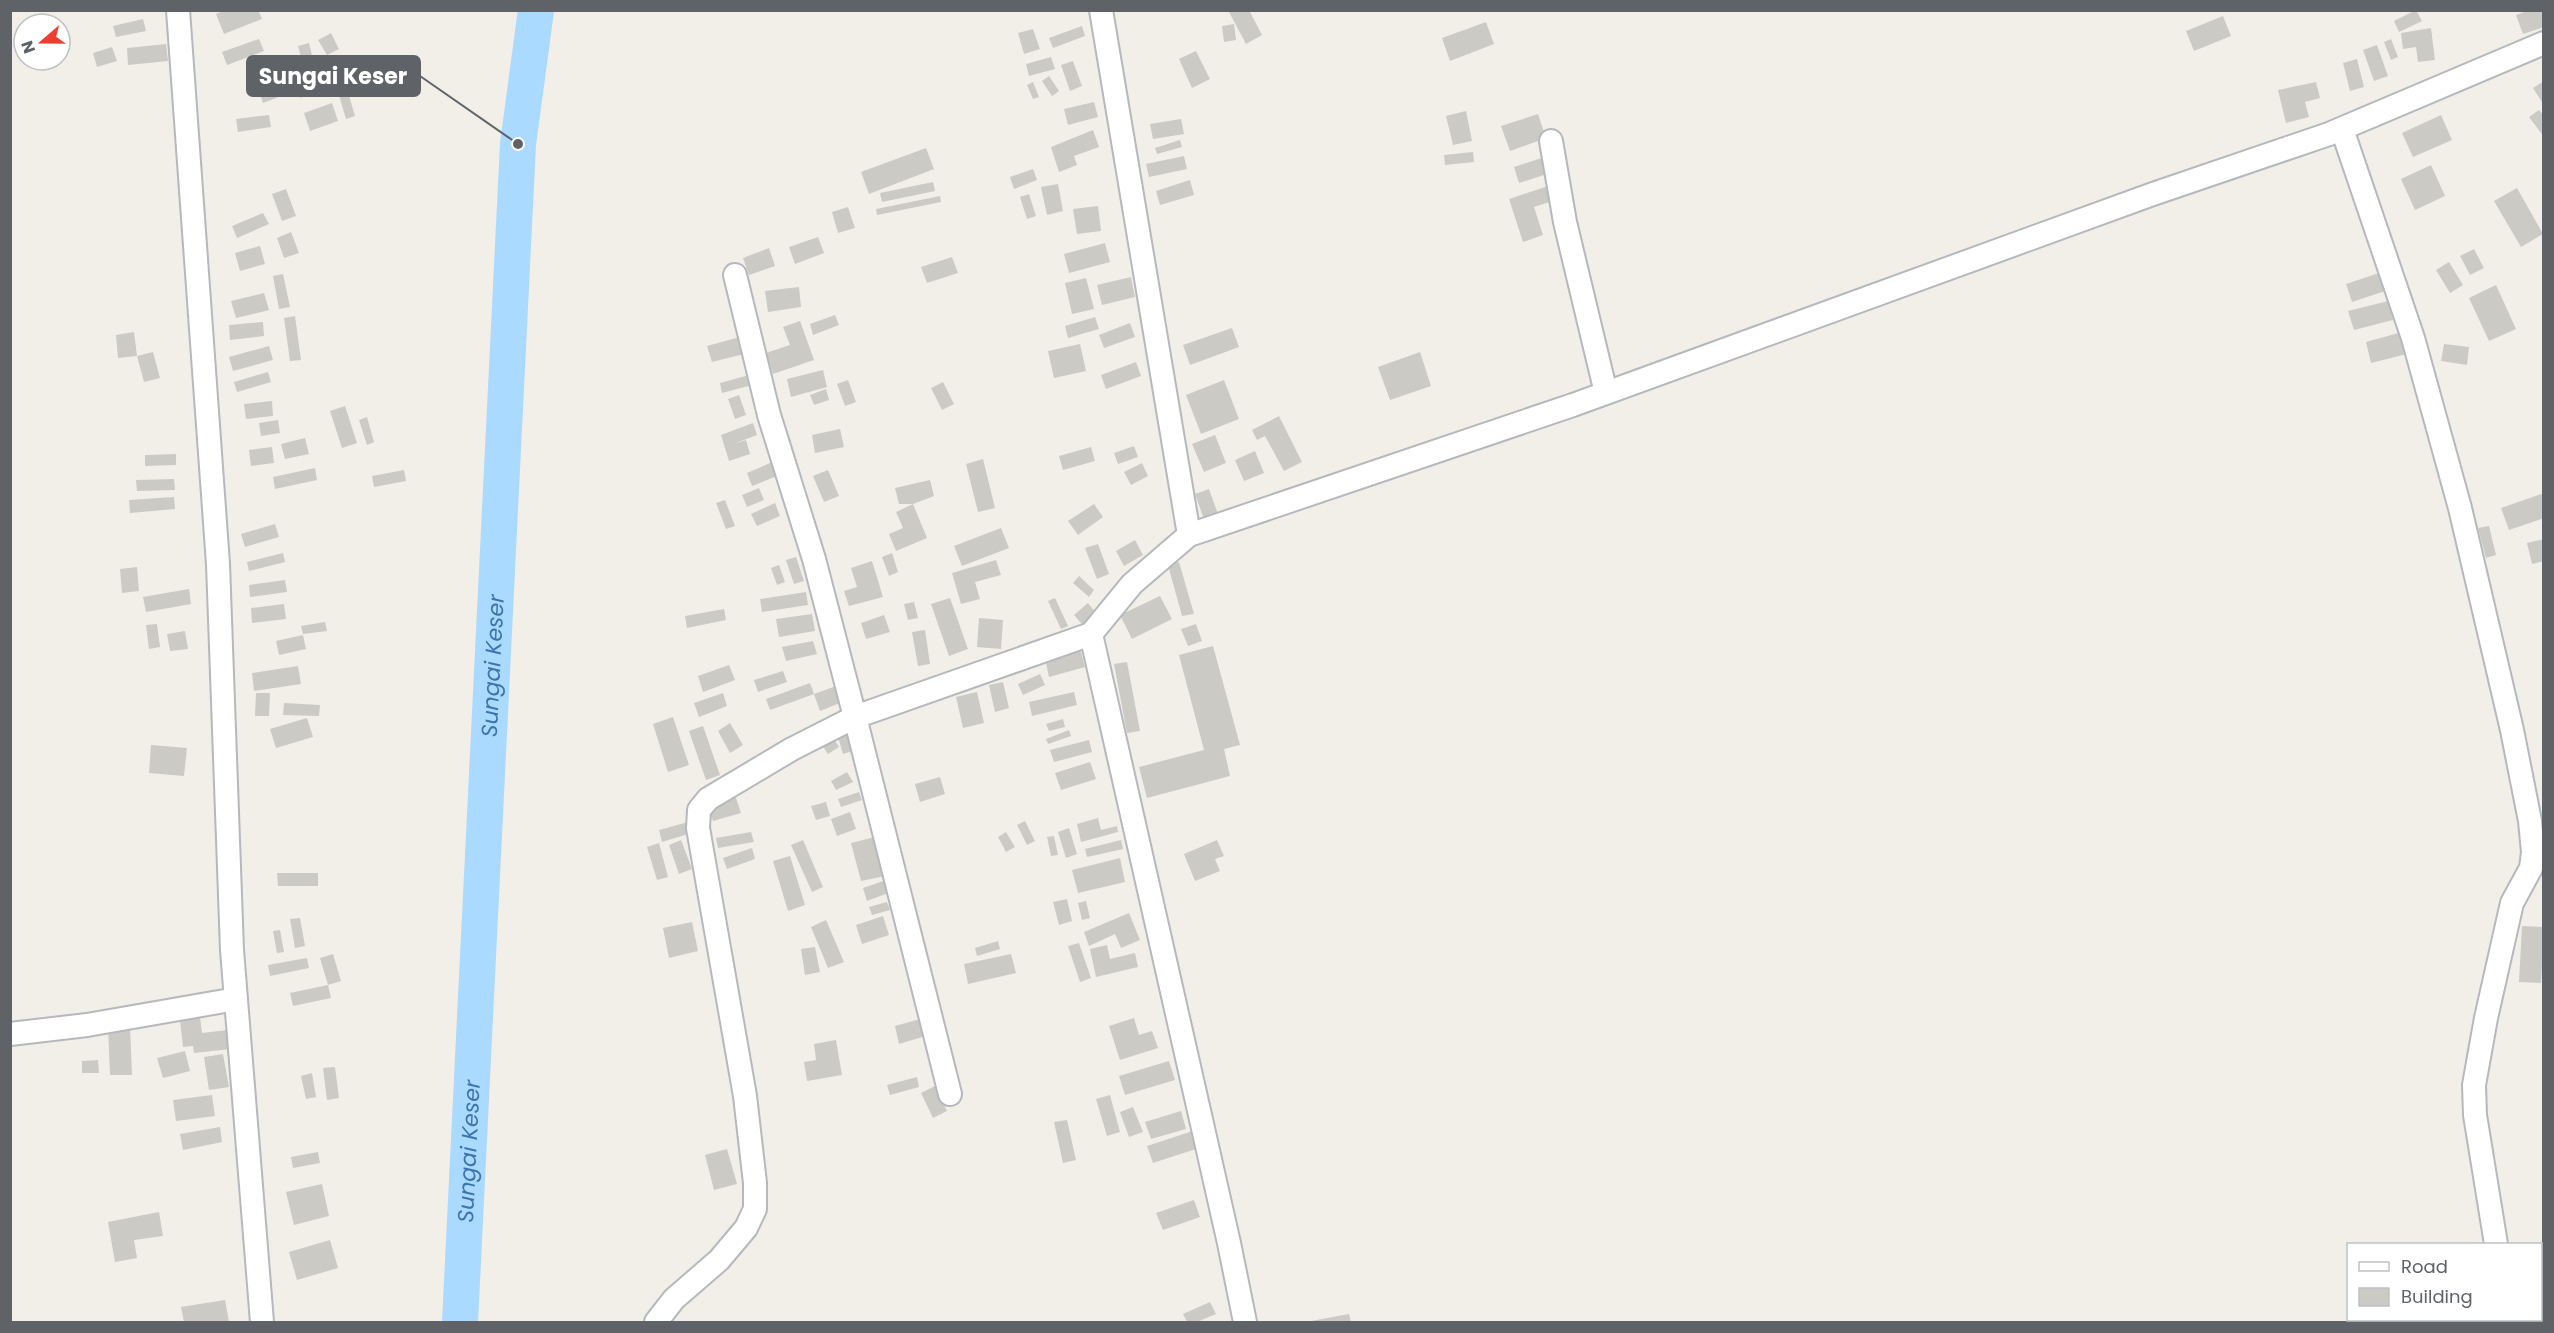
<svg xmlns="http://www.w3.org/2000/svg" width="2554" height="1333" font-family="Poppins,sans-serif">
<rect width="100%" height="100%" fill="#f1efe8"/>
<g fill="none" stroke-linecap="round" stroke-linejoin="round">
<!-- river -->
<path stroke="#aadaff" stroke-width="36" id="s1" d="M 460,1322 L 518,144 L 536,10"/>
</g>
<!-- building -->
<path fill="#cccac5" d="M 225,10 L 258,10 L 262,19 L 224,34 L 216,14 Z
M 1228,10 L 1249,10 L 1262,35 L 1246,44 Z
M 2416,10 L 2422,21 L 2399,32 L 2394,21 Z
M 2530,10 L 2544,10 L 2544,27 L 2523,34 L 2516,15 Z
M 2223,16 L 2231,36 L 2194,51 L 2186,31 Z
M 143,19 L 146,31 L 116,37 L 113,26 Z
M 1486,22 L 1494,44 L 1450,61 L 1442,38 Z
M 1234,24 L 1236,40 L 1224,42 L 1222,26 Z
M 1082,26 L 1085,36 L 1053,48 L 1049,38 Z
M 2431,28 L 2435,60 L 2418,62 L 2416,47 L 2403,49 L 2401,33 Z
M 1033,29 L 1040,49 L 1024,54 L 1018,33 Z
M 331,33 L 339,49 L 327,55 L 318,40 Z
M 259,39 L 264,51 L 227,65 L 222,52 Z
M 2391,39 L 2398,57 L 2391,60 L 2384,42 Z
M 309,43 L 315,68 L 305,71 L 298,46 Z
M 166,44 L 168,61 L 128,65 L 127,48 Z
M 2377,45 L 2388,76 L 2374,81 L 2363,50 Z
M 112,47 L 117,61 L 97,67 L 93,53 Z
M 1196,51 L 1210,79 L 1192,88 L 1179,59 Z
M 1051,57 L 1055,69 L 1029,76 L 1026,64 Z
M 2357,59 L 2364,87 L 2350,91 L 2343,63 Z
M 1073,61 L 1082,86 L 1070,91 L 1061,65 Z
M 283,75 L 289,93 L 263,103 L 257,85 Z
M 1049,76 L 1059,91 L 1052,96 L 1042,81 Z
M 301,77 L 308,95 L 300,98 L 294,80 Z
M 2544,81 L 2544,105 L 2533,88 Z
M 1033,82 L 1039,97 L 1033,99 L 1027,85 Z
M 2316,82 L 2320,98 L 2305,102 L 2309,117 L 2286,123 L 2278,90 Z
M 347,89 L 355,116 L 346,119 L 338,92 Z
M 1094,102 L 1098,117 L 1068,125 L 1064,109 Z
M 332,103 L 338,121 L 310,131 L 304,113 Z
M 2539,110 L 2544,116 L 2544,137 L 2529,117 Z
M 1466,111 L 1472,141 L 1453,145 L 1446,116 Z
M 1538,114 L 1546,138 L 1510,151 L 1501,126 Z
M 269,115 L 271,127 L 238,132 L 236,119 Z
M 2441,115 L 2452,140 L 2413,157 L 2402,133 Z
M 1181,119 L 1184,134 L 1153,139 L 1150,124 Z
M 1093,130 L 1099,147 L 1074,156 L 1077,165 L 1059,172 L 1051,147 Z
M 1180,140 L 1182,147 L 1157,154 L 1155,148 Z
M 926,148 L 934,169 L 869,194 L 861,172 Z
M 1473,152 L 1474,162 L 1445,165 L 1444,155 Z
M 1184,156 L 1187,169 L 1149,177 L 1146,164 Z
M 1548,156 L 1553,172 L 1519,183 L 1514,167 Z
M 2431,165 L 2445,196 L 2415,210 L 2401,179 Z
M 1033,169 L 1037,180 L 1014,189 L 1010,177 Z
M 1190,180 L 1194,195 L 1160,205 L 1156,191 Z
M 933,182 L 935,191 L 882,202 L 880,193 Z
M 1058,184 L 1063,211 L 1047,215 L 1041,187 Z
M 1551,185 L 1556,200 L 1534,207 L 1543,235 L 1523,242 L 1509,199 Z
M 2517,188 L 2543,234 L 2521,247 L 2494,201 Z
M 286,189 L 296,216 L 282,221 L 272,194 Z
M 1029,194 L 1036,216 L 1027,219 L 1020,197 Z
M 940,196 L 941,202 L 877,215 L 876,209 Z
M 1098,206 L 1101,231 L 1077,234 L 1073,209 Z
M 848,207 L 855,228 L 838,233 L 832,212 Z
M 263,213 L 269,224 L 237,238 L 232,226 Z
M 291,232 L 299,253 L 284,258 L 277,238 Z
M 818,237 L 824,253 L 795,264 L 789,247 Z
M 1105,243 L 1110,262 L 1069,273 L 1064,254 Z
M 260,246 L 265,264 L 240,271 L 235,253 Z
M 769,248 L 775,266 L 749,275 L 743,258 Z
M 2474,249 L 2484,268 L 2470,275 L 2460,256 Z
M 952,257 L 958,273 L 927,283 L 921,267 Z
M 2449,262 L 2463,285 L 2450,293 L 2436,270 Z
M 2379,273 L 2385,291 L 2352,302 L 2346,284 Z
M 283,274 L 290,307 L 279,309 L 273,276 Z
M 1131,277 L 1135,297 L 1102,305 L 1097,285 Z
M 1086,278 L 1094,309 L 1072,314 L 1065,283 Z
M 2496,285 L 2516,329 L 2489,341 L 2469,298 Z
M 799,287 L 801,307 L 768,312 L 765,291 Z
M 264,293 L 269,310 L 236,318 L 231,301 Z
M 2388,301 L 2393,320 L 2354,330 L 2348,311 Z
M 835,315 L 839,325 L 813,335 L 810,324 Z
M 295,316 L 301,360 L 290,361 L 284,318 Z
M 1095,317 L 1099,329 L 1068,338 L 1065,326 Z
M 800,321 L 814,360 L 773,374 L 766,353 L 790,345 L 783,327 Z
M 263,322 L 264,336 L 230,340 L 229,325 Z
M 1130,323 L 1135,337 L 1104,348 L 1099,335 Z
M 1232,328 L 1239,347 L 1190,365 L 1183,345 Z
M 134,332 L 137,356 L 118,358 L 116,335 Z
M 2402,332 L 2407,354 L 2371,363 L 2366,342 Z
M 740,337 L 744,354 L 712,362 L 707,346 Z
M 1080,344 L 1086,371 L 1054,378 L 1048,351 Z
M 2444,344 L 2469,347 L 2467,365 L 2441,361 Z
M 269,346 L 273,360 L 233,371 L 229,357 Z
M 153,352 L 160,378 L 144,382 L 137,356 Z
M 1420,352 L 1431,386 L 1390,400 L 1378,367 Z
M 1136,362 L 1141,376 L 1106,389 L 1101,375 Z
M 823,370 L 827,387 L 791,397 L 787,379 Z
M 268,372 L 271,382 L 237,392 L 234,382 Z
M 749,375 L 752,385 L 722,393 L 720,383 Z
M 848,380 L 856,402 L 845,406 L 837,384 Z
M 1224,380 L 1239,419 L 1201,434 L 1186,395 Z
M 943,382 L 954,404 L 942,410 L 931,388 Z
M 826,389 L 829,400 L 814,405 L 810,395 Z
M 739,395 L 746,415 L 735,419 L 728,399 Z
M 272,401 L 273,416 L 246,419 L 244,404 Z
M 345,406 L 357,443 L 342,448 L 330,411 Z
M 1279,416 L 1302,462 L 1284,471 L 1265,436 L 1257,440 L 1252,430 Z
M 367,417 L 374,442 L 367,445 L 359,420 Z
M 278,420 L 280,433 L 261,436 L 259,423 Z
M 753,423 L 757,435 L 733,444 L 746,440 L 750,454 L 729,461 L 721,435 Z
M 840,429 L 844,447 L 815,453 L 812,435 Z
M 1215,435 L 1226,463 L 1204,472 L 1192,444 Z
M 305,438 L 309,454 L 285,459 L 281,444 Z
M 1134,446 L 1138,457 L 1118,464 L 1114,453 Z
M 272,447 L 274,463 L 251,466 L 249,450 Z
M 1091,447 L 1095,461 L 1063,470 L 1059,456 Z
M 1255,451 L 1264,473 L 1244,481 L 1235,460 Z
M 176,454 L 176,465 L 145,466 L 145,455 Z
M 983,459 L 995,508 L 978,512 L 966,464 Z
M 777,460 L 782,474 L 752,486 L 747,473 Z
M 1142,463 L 1148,476 L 1131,485 L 1124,472 Z
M 315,468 L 317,480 L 275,489 L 273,477 Z
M 404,470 L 406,481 L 374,487 L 372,476 Z
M 828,470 L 839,496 L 824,502 L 813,476 Z
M 174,479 L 175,490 L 137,491 L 136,480 Z
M 930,480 L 934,496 L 913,504 L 899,504 L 895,488 Z
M 759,488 L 764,500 L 747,507 L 742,495 Z
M 1209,489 L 1219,517 L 1205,522 L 1195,494 Z
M 2544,493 L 2544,518 L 2509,530 L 2501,508 Z
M 174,497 L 175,509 L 130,513 L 129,500 Z
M 725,500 L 735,526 L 726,529 L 716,503 Z
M 775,503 L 780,516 L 757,526 L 751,514 Z
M 913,504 L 927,538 L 896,551 L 889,534 L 903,528 L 896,512 Z
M 1094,504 L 1103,517 L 1078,535 L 1068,521 Z
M 275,524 L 279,537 L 245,547 L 241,534 Z
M 2489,526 L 2496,555 L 2486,558 L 2478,528 Z
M 1001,528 L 1009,548 L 962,566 L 954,546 Z
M 2544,539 L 2544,561 L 2532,564 L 2527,543 Z
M 1135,540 L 1143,555 L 1124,566 L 1116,551 Z
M 1098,544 L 1109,574 L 1097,579 L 1085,548 Z
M 283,553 L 285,562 L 249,571 L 247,562 Z
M 892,553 L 898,572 L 889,576 L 882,557 Z
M 796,557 L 804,581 L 794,584 L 786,560 Z
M 996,560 L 1001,575 L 975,582 L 980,599 L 961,604 L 952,573 Z
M 872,561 L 883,597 L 849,606 L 844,591 L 857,587 L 851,568 Z
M 1179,562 L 1194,614 L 1182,616 L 1168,565 Z
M 779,565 L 785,582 L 777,585 L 771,568 Z
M 137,567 L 139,591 L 122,593 L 120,569 Z
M 1079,576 L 1094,590 L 1089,597 L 1073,583 Z
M 285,580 L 287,592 L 250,597 L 249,585 Z
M 189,589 L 191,604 L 146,612 L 143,597 Z
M 806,592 L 808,605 L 762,612 L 760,599 Z
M 1160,596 L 1172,619 L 1132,639 L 1120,615 Z
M 950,598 L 968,649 L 949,656 L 931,604 Z
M 1055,598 L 1068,626 L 1061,629 L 1048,601 Z
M 914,602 L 918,618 L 908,620 L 904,604 Z
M 1088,603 L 1096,613 L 1082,624 L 1074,615 Z
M 284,604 L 286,619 L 252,623 L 251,608 Z
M 724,609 L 726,620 L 687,628 L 685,616 Z
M 812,614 L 815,631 L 779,637 L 776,619 Z
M 884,615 L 890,632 L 866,639 L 861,623 Z
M 979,618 L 1003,620 L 1001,649 L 977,647 Z
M 325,622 L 327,631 L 303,634 L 301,626 Z
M 157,624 L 160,647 L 149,649 L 146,625 Z
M 1196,624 L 1202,641 L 1188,646 L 1181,629 Z
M 925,630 L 930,664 L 918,666 L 912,632 Z
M 185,631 L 188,649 L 170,651 L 167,634 Z
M 303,635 L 306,649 L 279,655 L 276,641 Z
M 813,641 L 817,654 L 786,661 L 782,647 Z
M 1213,646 L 1240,745 L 1224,749 L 1230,776 L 1147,798 L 1139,767 L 1204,750 L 1179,655 Z
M 1080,648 L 1085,667 L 1049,677 L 1045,658 Z
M 1127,662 L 1140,731 L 1127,733 L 1114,664 Z
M 729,665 L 735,680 L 703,692 L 698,676 Z
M 298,666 L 301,684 L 254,691 L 252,673 Z
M 783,671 L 787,682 L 758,692 L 754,680 Z
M 1040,674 L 1045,685 L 1023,695 L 1018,684 Z
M 1003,682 L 1009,708 L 995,712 L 989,685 Z
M 810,683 L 814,694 L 770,710 L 766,699 Z
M 839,685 L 845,701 L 820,711 L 814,694 Z
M 977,692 L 984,723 L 963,728 L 956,697 Z
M 1074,692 L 1077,705 L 1032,716 L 1029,702 Z
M 256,693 L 270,693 L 269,716 L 255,716 Z
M 723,693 L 727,706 L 699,717 L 694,703 Z
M 284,703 L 320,705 L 319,716 L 283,715 Z
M 673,717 L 689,765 L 668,772 L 653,724 Z
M 307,718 L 313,737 L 276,748 L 270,729 Z
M 1063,719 L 1065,727 L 1049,731 L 1046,724 Z
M 730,723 L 743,745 L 730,753 L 718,731 Z
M 703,726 L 720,775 L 706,780 L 689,731 Z
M 853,729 L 859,749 L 843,754 L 837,734 Z
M 1069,730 L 1071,736 L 1048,744 L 1046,739 Z
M 831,735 L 839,747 L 828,754 L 820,742 Z
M 1089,740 L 1092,752 L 1054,762 L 1050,750 Z
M 151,745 L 187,748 L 184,776 L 149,773 Z
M 1090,762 L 1096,779 L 1061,790 L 1055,773 Z
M 847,772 L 853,782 L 836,790 L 831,781 Z
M 940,777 L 945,794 L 920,802 L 915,784 Z
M 859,792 L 862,800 L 841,807 L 838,799 Z
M 735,795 L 741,813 L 713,821 L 708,804 Z
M 826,802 L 830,816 L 816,820 L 811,806 Z
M 850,812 L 856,829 L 837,836 L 831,819 Z
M 1098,818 L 1101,830 L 1117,826 L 1118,832 L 1081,842 L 1077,824 Z
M 692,821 L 695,832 L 662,842 L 659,830 Z
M 1025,821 L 1035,841 L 1027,845 L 1017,825 Z
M 1069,828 L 1077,854 L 1066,858 L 1058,832 Z
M 751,832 L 754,842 L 718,848 L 716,838 Z
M 1006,832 L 1015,847 L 1006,852 L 998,837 Z
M 1054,836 L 1058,855 L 1051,856 L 1047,837 Z
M 875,837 L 885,876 L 861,881 L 851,843 Z
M 681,840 L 692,869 L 679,874 L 669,845 Z
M 803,840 L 823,887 L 812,892 L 791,845 Z
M 1121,840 L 1123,849 L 1087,857 L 1085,849 Z
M 1217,840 L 1224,856 L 1215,859 L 1220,871 L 1195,881 L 1184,854 Z
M 659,843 L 668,877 L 657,880 L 647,847 Z
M 752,848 L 755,859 L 727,869 L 723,858 Z
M 790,856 L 805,905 L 788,911 L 773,861 Z
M 1120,858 L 1125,882 L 1078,893 L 1072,870 Z
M 277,873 L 318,873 L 318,886 L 278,886 Z
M 892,878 L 896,890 L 867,901 L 863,888 Z
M 1067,899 L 1072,921 L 1059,925 L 1053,902 Z
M 1086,901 L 1090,918 L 1082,920 L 1078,903 Z
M 887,902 L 890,910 L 872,915 L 869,907 Z
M 1129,913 L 1140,940 L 1121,948 L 1115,934 L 1089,946 L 1084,932 Z
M 883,916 L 889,935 L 862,944 L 856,925 Z
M 300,918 L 305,946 L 295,948 L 290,919 Z
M 826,920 L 844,962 L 828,968 L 811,927 Z
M 692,922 L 698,951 L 669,958 L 663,928 Z
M 2522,926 L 2544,927 L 2541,983 L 2519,982 Z
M 280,930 L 284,952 L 277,953 L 273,931 Z
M 998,941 L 1000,949 L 977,956 L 975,948 Z
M 1079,943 L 1091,978 L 1080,982 L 1068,946 Z
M 1107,945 L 1110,959 L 1135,953 L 1138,967 L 1096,977 L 1090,949 Z
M 815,947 L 820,972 L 805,975 L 801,949 Z
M 333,954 L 341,981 L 328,985 L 320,958 Z
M 1011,954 L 1016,973 L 968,984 L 964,964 Z
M 307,958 L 309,968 L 270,976 L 268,965 Z
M 328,985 L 331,998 L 293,1006 L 290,993 Z
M 200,1017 L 202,1033 L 228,1030 L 231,1049 L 194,1053 L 193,1046 L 183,1047 L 180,1020 Z
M 924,1018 L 929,1035 L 899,1044 L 895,1026 Z
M 1134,1018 L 1139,1035 L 1152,1031 L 1158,1048 L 1120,1060 L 1109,1026 Z
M 130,1025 L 132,1075 L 110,1075 L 108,1026 Z
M 836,1040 L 842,1075 L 807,1081 L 804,1062 L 816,1060 L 814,1044 Z
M 185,1051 L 190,1071 L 163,1078 L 157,1058 Z
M 223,1054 L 229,1087 L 209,1090 L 204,1057 Z
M 98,1060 L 99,1073 L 82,1073 L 82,1061 Z
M 1169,1061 L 1175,1080 L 1125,1095 L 1119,1076 Z
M 335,1067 L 339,1098 L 327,1100 L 323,1068 Z
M 312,1073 L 316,1097 L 306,1099 L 301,1076 Z
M 917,1077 L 919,1087 L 890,1095 L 887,1085 Z
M 935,1086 L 947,1111 L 933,1118 L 921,1093 Z
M 212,1095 L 215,1116 L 176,1121 L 173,1100 Z
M 1110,1095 L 1120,1132 L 1107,1136 L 1096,1099 Z
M 1133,1107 L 1143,1132 L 1129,1137 L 1120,1112 Z
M 1181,1111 L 1186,1129 L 1151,1139 L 1145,1122 Z
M 1067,1120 L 1076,1160 L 1063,1163 L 1054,1122 Z
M 220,1127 L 222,1142 L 183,1150 L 180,1134 Z
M 1196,1130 L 1202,1147 L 1153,1163 L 1147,1146 Z
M 727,1149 L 737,1184 L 714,1190 L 705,1155 Z
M 318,1152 L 320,1163 L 293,1168 L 291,1157 Z
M 322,1184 L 329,1216 L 294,1225 L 286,1192 Z
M 1194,1200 L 1200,1217 L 1163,1230 L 1156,1213 Z
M 159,1212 L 163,1236 L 134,1240 L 137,1258 L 115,1262 L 108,1222 Z
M 330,1240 L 338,1268 L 297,1280 L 289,1252 Z
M 225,1300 L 229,1322 L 184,1322 L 181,1307 Z
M 1210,1302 L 1216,1314 L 1197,1322 L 1187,1322 L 1183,1314 Z
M 1349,1314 L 1351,1322 L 1312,1322 L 1311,1321 Z"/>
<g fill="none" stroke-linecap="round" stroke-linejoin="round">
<defs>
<path id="street" d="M 178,10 L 218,564 L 232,950 L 262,1322
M 1101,10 L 1189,535 L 1132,584 L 1091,634 L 1229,1243 L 1245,1322
M 2342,129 L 2413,338 L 2460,508 L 2512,730 L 2530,821 L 2533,852 L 2531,868 L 2512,903 L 2486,1018 L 2474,1085 L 2475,1115 L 2496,1244
M 1551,141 L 1565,222 L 1606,393
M 735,275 L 769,415 L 814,559 L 855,717 L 1091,634
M 1189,535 L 1573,405 L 2153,194 L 2329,134 L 2544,43
M 10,1034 L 87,1025 L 236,999
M 656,1322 L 674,1299 L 719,1260 L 746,1228 L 755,1209 L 755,1183 L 745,1096 L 698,828 L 699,810 L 708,799 L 792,749 L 855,717 L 950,1094
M 2497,1322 L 2498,1320"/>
</defs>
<!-- street casing -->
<use href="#street" stroke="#b5b8bc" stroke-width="26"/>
<!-- street -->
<use href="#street" stroke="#fff" stroke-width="22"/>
</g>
<g text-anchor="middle" stroke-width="4.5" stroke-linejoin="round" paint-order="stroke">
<!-- water labels -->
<g font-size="22" font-style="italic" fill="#3e74ad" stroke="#fff">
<text dy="8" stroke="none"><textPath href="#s1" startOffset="657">Sungai Keser</textPath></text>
<text dy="8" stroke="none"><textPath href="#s1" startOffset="171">Sungai Keser</textPath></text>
</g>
</g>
<!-- callouts -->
<path fill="none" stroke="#5f6368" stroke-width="2" d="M518 144L420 76"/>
<circle fill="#5f6368" stroke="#fff" stroke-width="2" cx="518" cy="144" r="6"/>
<rect fill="#5f6368" stroke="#5f6368" stroke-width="2" x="247" y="56" width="173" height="40" rx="6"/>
<g font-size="22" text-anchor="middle" font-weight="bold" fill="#fff">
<text x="333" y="84">Sungai Keser</text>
</g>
<!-- border -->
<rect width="2554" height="1333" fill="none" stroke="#5f6368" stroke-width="24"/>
<!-- legend -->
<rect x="2347" y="1243" width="195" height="78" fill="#ffffff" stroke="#bfc1c3" stroke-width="1.5"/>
<rect x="2359" y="1262" width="30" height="9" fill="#ffffff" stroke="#bfc1c3" stroke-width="1.5"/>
<text x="2401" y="1273" font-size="18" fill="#5f6368">Road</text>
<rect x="2359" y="1288" width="30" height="18" fill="#cccac5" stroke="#bfc1c3" stroke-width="1.5"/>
<text x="2401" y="1303" font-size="18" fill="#5f6368">Building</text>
<!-- north arrow -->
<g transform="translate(42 42) rotate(250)"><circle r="28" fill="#ffffff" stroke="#bfc1c3" stroke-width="1.5"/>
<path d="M0-4.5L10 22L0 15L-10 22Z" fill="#ef3e30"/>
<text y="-9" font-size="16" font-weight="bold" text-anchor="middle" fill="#5f6368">N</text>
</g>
</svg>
